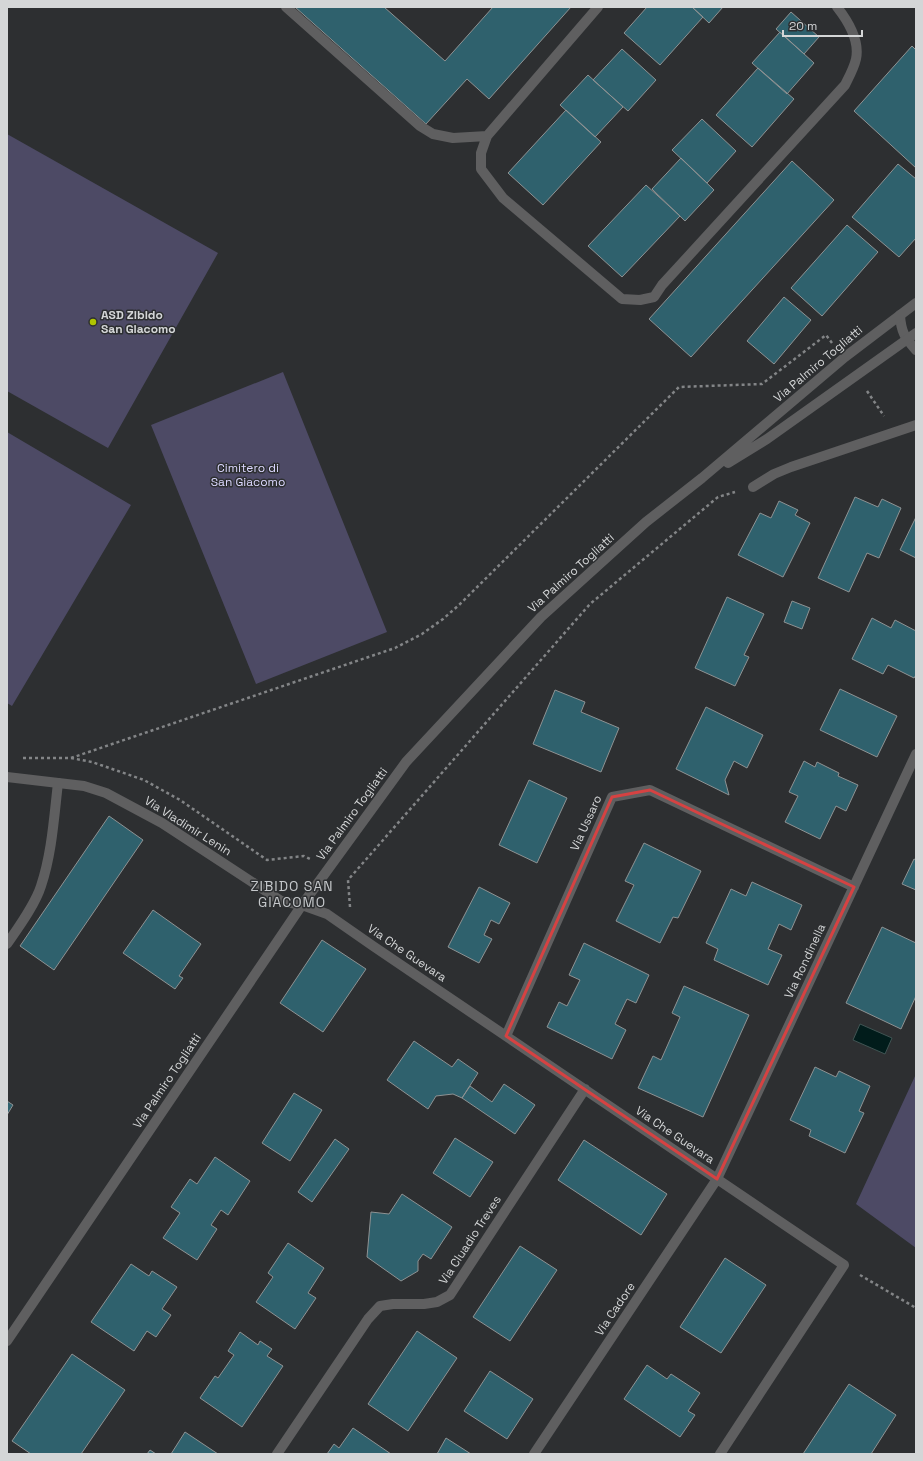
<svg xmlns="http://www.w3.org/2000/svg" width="923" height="1461" font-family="'Space Grotesk',sans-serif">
<rect width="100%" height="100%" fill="#2d2f31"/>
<!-- green -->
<path fill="#4d4a65" d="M 7,134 L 218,253 L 108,448 L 7,391 Z
M 283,372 L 387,632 L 256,684 L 151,425 Z
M 7,432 L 131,505 L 12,706 L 7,703 Z
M 916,1074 L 916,1248 L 856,1204 Z"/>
<!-- water -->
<path fill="#011c1b" stroke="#405453" d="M 860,1024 L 892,1038 L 885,1054 L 853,1040 Z"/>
<!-- building -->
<path fill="#2f616d" stroke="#8e9293" d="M 295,7 L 384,7 L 445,61 L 493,7 L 571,7 L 489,99 L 467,79 L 426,124 Z
M 647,7 L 692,7 L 703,17 L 660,65 L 624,33 Z
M 692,7 L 723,7 L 709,23 Z
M 791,12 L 819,37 L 804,54 L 776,29 Z
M 780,32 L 814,63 L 787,94 L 752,63 Z
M 912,46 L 916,50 L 916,168 L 854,111 Z
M 622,49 L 656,80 L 628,111 L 593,80 Z
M 758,68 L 794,99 L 752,147 L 716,115 Z
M 588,75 L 623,107 L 595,137 L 560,105 Z
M 566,110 L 601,142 L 543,205 L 508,173 Z
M 702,119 L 736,151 L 707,183 L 672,150 Z
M 681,158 L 714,190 L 685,221 L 652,189 Z
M 792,161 L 834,200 L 691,357 L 649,319 Z
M 898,164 L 916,179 L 916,238 L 899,257 L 852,217 Z
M 646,185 L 680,216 L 622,277 L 588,246 Z
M 847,225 L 878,252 L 822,316 L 791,288 Z
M 784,297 L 811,320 L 774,364 L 747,341 Z
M 855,497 L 878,507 L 882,499 L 901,508 L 879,558 L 867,553 L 849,592 L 818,578 Z
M 779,501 L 798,510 L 795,515 L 810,523 L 783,577 L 738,555 L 760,513 L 771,518 Z
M 916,517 L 916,558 L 900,550 Z
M 727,597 L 764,614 L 744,655 L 749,657 L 735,686 L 695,668 Z
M 792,601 L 810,608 L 802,629 L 784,622 Z
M 872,618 L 891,628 L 895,620 L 916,631 L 916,675 L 914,678 L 888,665 L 883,674 L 852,659 Z
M 840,689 L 897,716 L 877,757 L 820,730 Z
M 555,690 L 585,702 L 581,712 L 619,728 L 601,772 L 533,744 Z
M 706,707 L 763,735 L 747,768 L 734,761 L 725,780 L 729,795 L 676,769 Z
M 804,761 L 815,767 L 817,762 L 839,773 L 838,776 L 858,785 L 846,811 L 836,806 L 820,839 L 785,822 L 798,796 L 789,792 Z
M 529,780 L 567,798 L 537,863 L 499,845 Z
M 109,816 L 143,840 L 54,970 L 20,946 Z
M 644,843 L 701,871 L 678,918 L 673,917 L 660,943 L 616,921 L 634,885 L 625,881 Z
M 914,859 L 916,860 L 916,890 L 902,884 Z
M 752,882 L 802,905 L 791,930 L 779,924 L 768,949 L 782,955 L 768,985 L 714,960 L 718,949 L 706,943 L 731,889 L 746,896 Z
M 479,887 L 510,903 L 499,924 L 491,920 L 484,935 L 492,939 L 479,963 L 448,947 Z
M 153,910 L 201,944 L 179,976 L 183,978 L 175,989 L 123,953 Z
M 882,927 L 916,943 L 916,996 L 901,1029 L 846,1003 Z
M 322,940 L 366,969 L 323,1032 L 280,1003 Z
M 584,943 L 649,975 L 636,1003 L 627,999 L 615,1024 L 626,1030 L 612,1059 L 547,1027 L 559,1002 L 567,1006 L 580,980 L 569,975 Z
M 684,986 L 749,1015 L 703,1117 L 638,1088 L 653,1056 L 661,1060 L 680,1017 L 672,1013 Z
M 414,1041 L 452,1067 L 458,1059 L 478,1073 L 462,1098 L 453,1094 L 436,1096 L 428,1109 L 387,1080 Z
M 815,1067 L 836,1077 L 839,1071 L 870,1086 L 859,1111 L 864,1113 L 845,1153 L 809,1136 L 811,1130 L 790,1120 Z
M 504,1084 L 535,1105 L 515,1134 L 462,1098 L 470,1086 L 492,1102 Z
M 294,1093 L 322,1110 L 290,1161 L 262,1143 Z
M 7,1101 L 13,1105 L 7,1115 Z
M 455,1138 L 493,1162 L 470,1197 L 433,1173 Z
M 335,1139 L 349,1149 L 312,1202 L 298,1192 Z
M 584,1140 L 667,1194 L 641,1235 L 558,1180 Z
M 215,1157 L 250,1181 L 228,1215 L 221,1210 L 211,1225 L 217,1229 L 197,1260 L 163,1238 L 180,1213 L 171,1207 L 190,1179 L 197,1184 Z
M 402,1194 L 452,1227 L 431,1259 L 423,1254 L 418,1261 L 418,1271 L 401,1281 L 367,1257 L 371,1212 L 389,1214 Z
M 288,1243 L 324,1268 L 308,1293 L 316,1298 L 295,1329 L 256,1302 L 273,1277 L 268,1273 Z
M 520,1246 L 557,1270 L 510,1341 L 473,1317 Z
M 725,1258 L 766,1285 L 721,1353 L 680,1327 Z
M 131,1264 L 149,1276 L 152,1271 L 177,1287 L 162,1309 L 171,1315 L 156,1337 L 147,1331 L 134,1351 L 91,1322 Z
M 417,1331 L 457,1358 L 408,1431 L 368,1404 Z
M 240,1332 L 258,1345 L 260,1341 L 272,1349 L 267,1356 L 283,1366 L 242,1427 L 200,1398 L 215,1376 L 218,1378 L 234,1355 L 228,1351 Z
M 72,1354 L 125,1390 L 81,1454 L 31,1454 L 12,1441 Z
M 647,1365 L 667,1379 L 671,1374 L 700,1393 L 688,1411 L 695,1415 L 680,1437 L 624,1399 Z
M 490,1371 L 533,1399 L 507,1439 L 464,1411 Z
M 849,1384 L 896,1415 L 871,1454 L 803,1454 Z
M 353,1428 L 391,1454 L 327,1454 L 334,1444 L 339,1448 Z
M 185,1432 L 218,1454 L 171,1454 Z
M 446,1438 L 471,1454 L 437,1454 Z
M 150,1450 L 156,1454 L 147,1454 Z"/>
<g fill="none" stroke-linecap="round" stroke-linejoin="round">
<!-- path -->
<path stroke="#838587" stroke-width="2.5" stroke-dasharray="3 3" stroke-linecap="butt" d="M 867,391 L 884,416
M 23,758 L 71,758 L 92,762 L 144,780 L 180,800 L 267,860 L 304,856 L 312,860
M 71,758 L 395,648 L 422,634 L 443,619 L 459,605 L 679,387 L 762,384 L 826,335 L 832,343
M 350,907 L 348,880 L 590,604 L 718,497 L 735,492
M 860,1275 L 916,1308"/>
<!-- service -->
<path stroke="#5f5f60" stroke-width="10" d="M 286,7 L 420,126 L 433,134 L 453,138 L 487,136
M 598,7 L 487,136 L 481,153 L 481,169 L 503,198 L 622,299 L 640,300 L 654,297 L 662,285 L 845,85 C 849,77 854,68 856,59 C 860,40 848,21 837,7
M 753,487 L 774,474 L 791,467 L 916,425
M 7,944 C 18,928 35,905 41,886 C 52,853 54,817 58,783"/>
<!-- minor -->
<path stroke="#5f5f60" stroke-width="10" d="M 900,315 C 901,332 905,338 916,350
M 302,905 L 327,914 L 373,946 L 844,1265 L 720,1454
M 506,1036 L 612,797 L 650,790 L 854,887
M 277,1454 L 368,1319 L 380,1306 L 393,1304 L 424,1304 L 437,1302 L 450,1295 L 585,1089
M 534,1454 L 717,1179 L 916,754"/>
<!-- tertiary -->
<path stroke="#5f5f60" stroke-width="10" d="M 728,463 L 767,439 L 916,333
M 7,777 L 84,786 L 106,793 L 162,823 L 281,901 L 302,905
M 7,1341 L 302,905 L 406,762 L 541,617 L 646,522 L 702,478 L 845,357 L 916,303"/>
</g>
<!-- marked area -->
<path fill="none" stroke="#d64242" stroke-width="3" stroke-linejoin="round" d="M 650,790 L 854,887 L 717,1179 L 506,1036 L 612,797 Z"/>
<!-- markers -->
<circle fill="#b0c502" stroke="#2d2f31" stroke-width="1.5" cx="93" cy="322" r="4"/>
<g text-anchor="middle" stroke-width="3" stroke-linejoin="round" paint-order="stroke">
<!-- poi labels -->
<g font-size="12" font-weight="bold" fill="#d4d6d7" stroke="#2d2f31" text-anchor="start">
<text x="101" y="319">ASD Zibido<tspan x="101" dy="14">San Giacomo</tspan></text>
</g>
<!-- street labels -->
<g font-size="12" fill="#d4d6d7" stroke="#2d2f31">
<text transform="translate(818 364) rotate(-40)" y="4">Via Palmiro Togliatti</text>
<text transform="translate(571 573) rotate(-42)" y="4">Via Palmiro Togliatti</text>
<text transform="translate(352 814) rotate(-54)" y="4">Via Palmiro Togliatti</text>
<text transform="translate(586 823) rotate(-66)" y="4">Via Ussaro</text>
<text transform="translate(188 826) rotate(32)" y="4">Via Vladimir Lenin</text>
<text transform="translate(407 953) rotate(34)" y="4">Via Che Guevara</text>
<text transform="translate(805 961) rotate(-65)" y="4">Via Rondinella</text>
<text transform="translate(167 1081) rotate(-56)" y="4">Via Palmiro Togliatti</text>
<text transform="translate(675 1135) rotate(34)" y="4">Via Che Guevara</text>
<text transform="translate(470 1240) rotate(-57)" y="4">Via Cluadio Treves</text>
<text transform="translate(615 1309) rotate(-56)" y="4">Via Cadore</text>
</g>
<!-- park labels -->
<g font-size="12" fill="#dcd8ff" stroke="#2d2f31">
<text x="248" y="472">Cimitero di<tspan x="248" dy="14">San Giacomo</tspan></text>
</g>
<!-- quarter labels -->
<g font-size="14" letter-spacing="1" fill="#c5c8cb" stroke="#2d2f31">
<text x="292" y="891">ZIBIDO SAN<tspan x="292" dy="16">GIACOMO</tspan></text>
</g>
</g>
<!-- border -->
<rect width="923" height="1461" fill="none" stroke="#d4d6d7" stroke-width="16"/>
<!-- scale -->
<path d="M783 30v6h79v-6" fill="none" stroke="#d4d6d7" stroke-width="2"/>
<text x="789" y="30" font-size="12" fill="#d4d6d7" stroke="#2d2f31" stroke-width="3" paint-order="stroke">20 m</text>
</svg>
